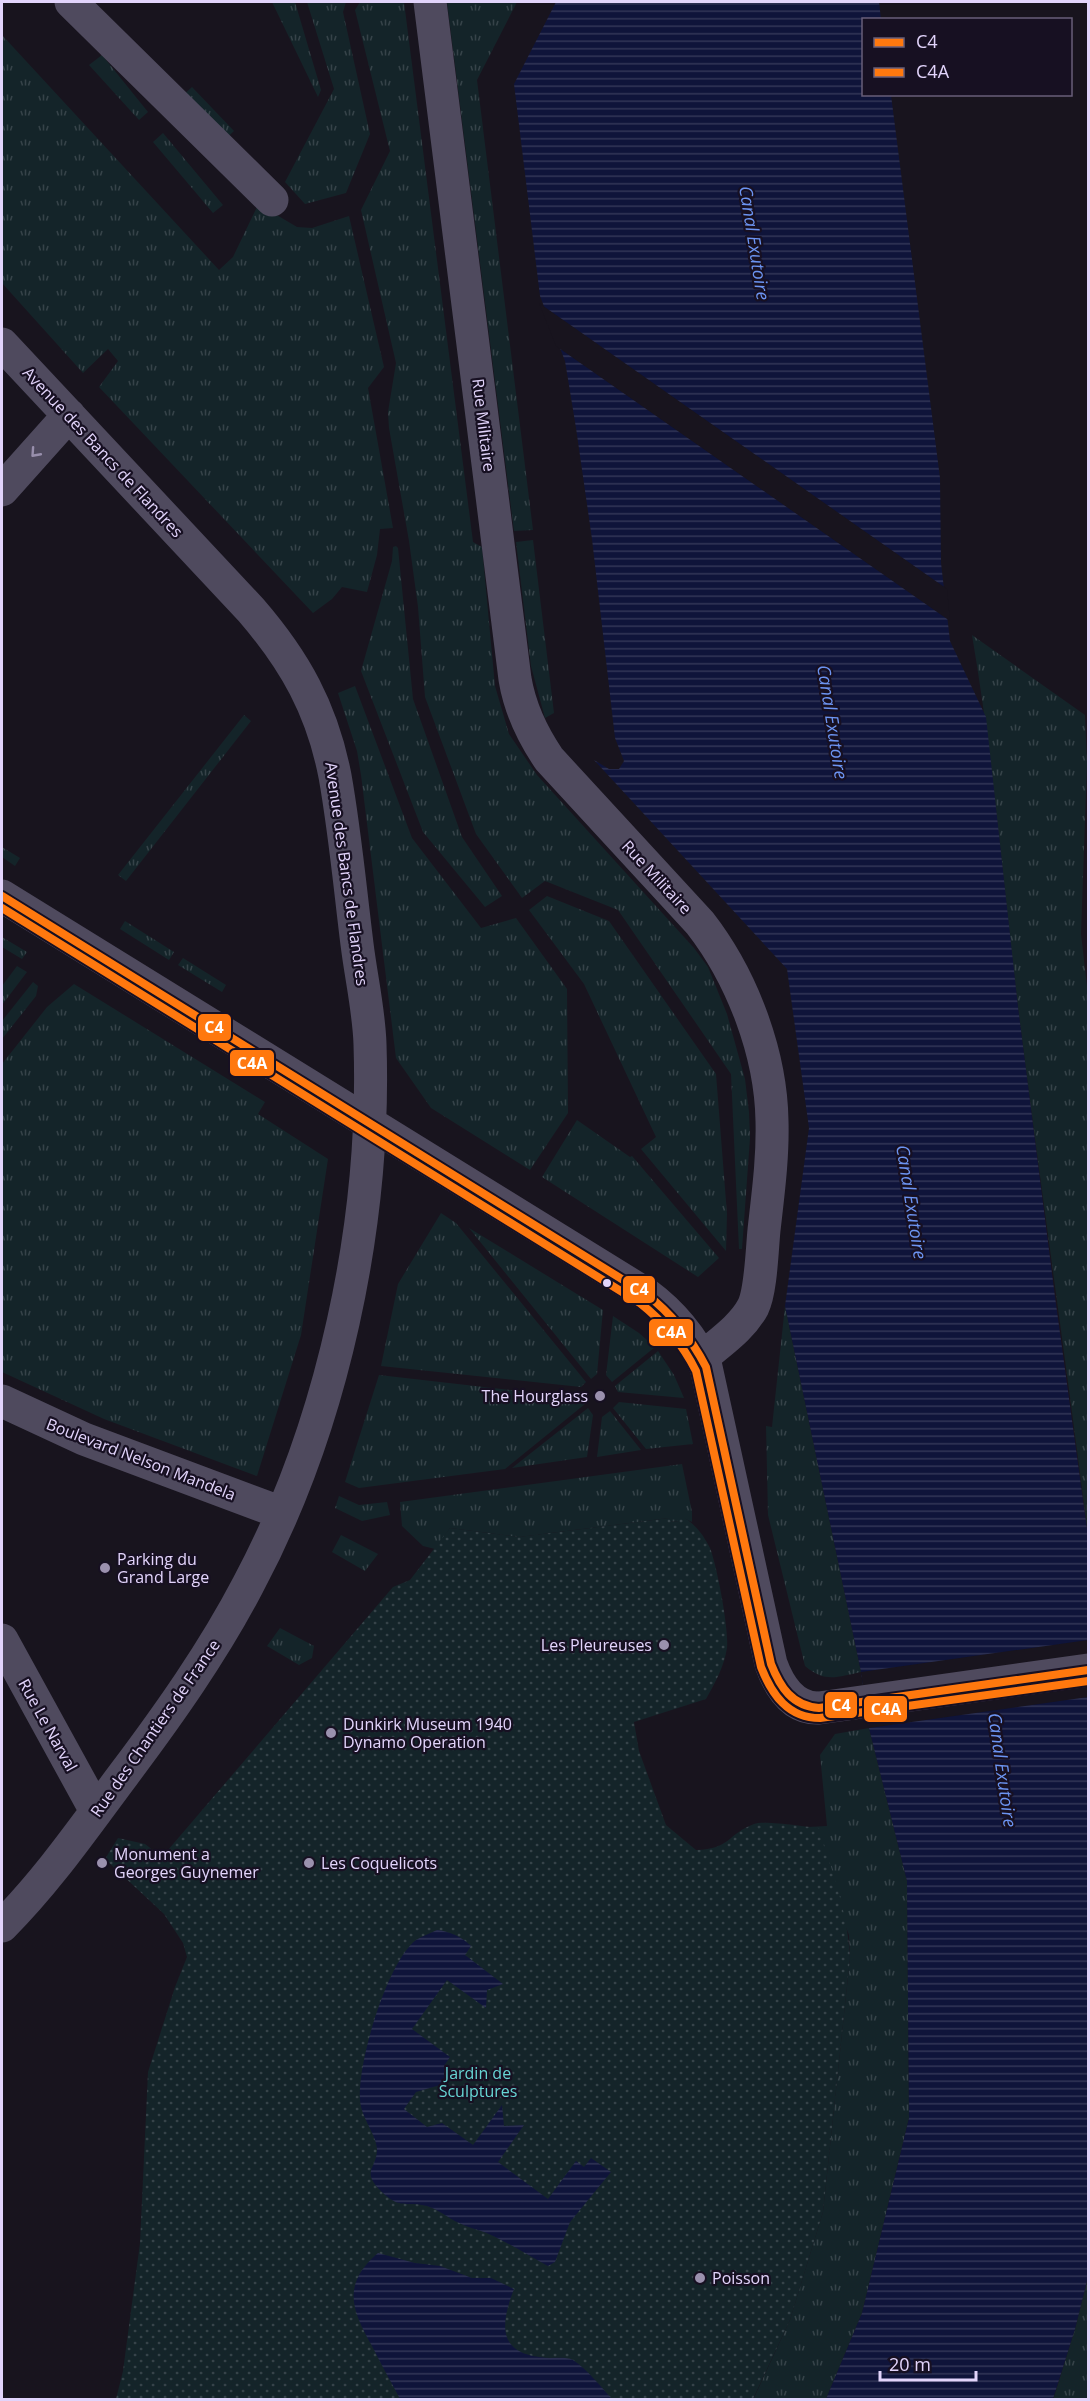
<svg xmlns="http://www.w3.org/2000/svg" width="1090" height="2401" font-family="'Open Sans',sans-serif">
<defs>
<pattern id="grass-tufts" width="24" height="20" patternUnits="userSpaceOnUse" patternTransform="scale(1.5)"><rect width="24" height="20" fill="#142429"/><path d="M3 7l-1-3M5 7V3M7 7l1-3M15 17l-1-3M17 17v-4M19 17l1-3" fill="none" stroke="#364349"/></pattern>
<pattern id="park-dots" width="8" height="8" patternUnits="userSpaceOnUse" patternTransform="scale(1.5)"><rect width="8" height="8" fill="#142429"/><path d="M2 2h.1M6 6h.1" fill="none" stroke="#364349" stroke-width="1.8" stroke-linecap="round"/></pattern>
<pattern id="water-rules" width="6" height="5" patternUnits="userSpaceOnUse" patternTransform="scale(1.5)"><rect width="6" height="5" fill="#0f143a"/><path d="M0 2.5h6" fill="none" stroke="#323557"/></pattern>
</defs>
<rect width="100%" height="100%" fill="#18141e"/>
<!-- grass -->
<path fill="url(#grass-tufts)" d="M 272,2 L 295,2 L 321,90 L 318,97 Z
M 307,2 L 346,2 L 343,12 L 370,134 L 346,193 L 305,204 L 285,182 L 334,89 Z
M 360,2 L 404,2 L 473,542 L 482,547 L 495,686 L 509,734 L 537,775 L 694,948 L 708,967 L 727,1014 L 745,1079 L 749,1112 L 750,1138 L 742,1249 L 739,1249 L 731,1074 L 618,910 L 545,881 L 522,898 L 476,834 L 425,697 L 418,607 L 409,541 L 389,428 L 388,412 L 396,363 L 361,210 L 390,151 L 355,10 Z
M 447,2 L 517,2 L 477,80 L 533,530 L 514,531 Z
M 2,35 L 219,270 L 233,257 L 257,207 L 275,214 L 297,227 L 312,228 L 349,216 L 384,367 L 368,388 L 393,528 L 380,529 L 377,555 L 367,592 L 342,587 L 332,599 L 313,613 L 99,387 L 118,361 L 108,349 L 83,373 L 2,283 Z
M 102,55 L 148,112 L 139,120 L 89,65 Z
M 192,87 L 234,131 L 221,143 L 179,99 Z
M 163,133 L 223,205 L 213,213 L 153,142 Z
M 533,540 L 554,713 L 545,718 L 531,666 L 516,542 Z
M 396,546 L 398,548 L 413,699 L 462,837 L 502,896 L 485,907 L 423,832 L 361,671 L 392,561 L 393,547 Z
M 972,635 L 1085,715 L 1087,764 L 1081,934 L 1088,995 L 1088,1536 C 1066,1359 1040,1183 1018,1007 C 1003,883 993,758 972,635 Z
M 355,686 L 412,838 L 481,928 L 516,918 L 567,989 L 568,1113 L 530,1170 L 431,1108 L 396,1058 L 361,775 L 357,751 L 338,693 Z
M 244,715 L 251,721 L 126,881 L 118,875 Z
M 2,847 L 20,858 L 15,866 L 2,857 Z
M 547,896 L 609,921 L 716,1074 L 727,1214 L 726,1251 L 641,1149 L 656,1137 L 584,984 L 529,910 Z
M 125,921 L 174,952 L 169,960 L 120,929 Z
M 2,937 L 27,952 L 22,959 L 2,947 Z
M 183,958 L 226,985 L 222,992 L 178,965 Z
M 17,966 L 27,972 L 2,1005 L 2,986 Z
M 33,982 L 38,986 L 36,996 L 2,1039 L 2,1021 Z
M 74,984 L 265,1102 L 258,1114 L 328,1159 L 301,1335 L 257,1476 L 104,1419 L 2,1372 L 2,1064 L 47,1007 Z
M 577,1120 L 630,1157 L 632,1156 L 719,1258 L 698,1277 L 542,1177 Z
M 441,1213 L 456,1223 L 586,1382 L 581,1387 L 381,1366 L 398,1284 Z
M 469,1228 L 603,1310 L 597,1374 L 591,1379 Z
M 785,1306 L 861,1672 C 837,1677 825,1683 805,1666 L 768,1515 L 766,1426 L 772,1427 Z
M 613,1316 L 639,1333 L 655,1347 L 612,1382 L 606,1375 Z
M 658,1351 L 674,1375 L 684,1398 L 618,1392 L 615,1386 Z
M 379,1375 L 579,1398 L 585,1404 L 505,1469 L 359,1488 L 345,1482 Z
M 619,1402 L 686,1409 L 693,1444 L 646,1449 L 613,1408 Z
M 588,1408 L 593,1415 L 587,1457 L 512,1468 Z
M 610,1411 L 641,1450 L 597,1457 L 602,1417 Z
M 682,1464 L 692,1512 L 692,1522 L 679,1516 L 679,1521 L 670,1522 L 669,1518 L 519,1537 L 450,1528 L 435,1549 L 423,1546 L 402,1526 L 400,1502 Z
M 339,1496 L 359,1505 L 387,1502 L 390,1515 L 362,1521 L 335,1508 Z
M 341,1535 L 378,1554 L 365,1571 L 332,1552 Z
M 280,1628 L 314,1646 L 312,1658 L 299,1665 L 267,1646 Z
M 869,1728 L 907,1881 L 909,2118 L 862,2313 L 826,2399 L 753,2400 L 790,2320 L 823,2212 L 850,1958 L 849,1935 L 808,1827 L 827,1826 L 820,1755 L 835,1734 Z
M 1088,2277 L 1088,2399 L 1053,2400 L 1075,2329 Z"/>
<!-- park -->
<path fill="url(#park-dots)" d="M 679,1515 C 693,1521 703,1534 710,1548 C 717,1566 729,1629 727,1648 C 724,1667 715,1683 706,1699 L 634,1722 L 639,1751 L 666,1825 L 696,1850 C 731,1849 727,1834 754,1824 C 764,1820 806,1827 819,1828 C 832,1871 848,1913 850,1958 L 823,2212 L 790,2320 L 753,2399 L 116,2399 L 123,2371 L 140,2243 L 148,2072 L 175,1987 L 187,1957 L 183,1943 L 164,1914 L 105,1859 L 118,1838 L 145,1844 L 162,1857 L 393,1587 L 410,1580 L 450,1528 L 519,1537 L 669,1518 L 671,1522 L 679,1521 Z"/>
<!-- water -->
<path fill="url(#water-rules)" d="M 556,2 L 879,2 L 881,19 L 864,20 L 864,94 L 891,95 L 940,478 L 941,563 L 950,641 L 986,717 L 1018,1007 L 1055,1297 L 1088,1536 L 1088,2277 L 1075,2329 L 1053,2399 L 826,2399 L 862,2313 L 909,2118 L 907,1881 L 869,1728 L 861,1672 L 785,1306 L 809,1128 L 787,969 L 594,760 L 609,769 L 619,769 L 624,761 L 615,738 L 592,539 L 576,428 L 565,361 L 540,296 L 514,84 Z
M 437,1930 C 449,1931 462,1937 471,1946 L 465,1955 L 503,1984 L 487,1990 L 486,2008 L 447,1980 L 412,2029 L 450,2057 L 444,2066 L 450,2070 L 440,2085 L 416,2092 L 404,2109 L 427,2127 L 442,2123 L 473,2145 L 502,2105 L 504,2126 L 524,2125 L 498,2162 L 548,2199 L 576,2161 L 584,2167 L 591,2158 L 611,2172 L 570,2222 L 555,2262 L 548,2266 C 527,2255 506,2241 484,2232 C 476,2229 467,2227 459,2223 C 448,2218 438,2209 427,2206 C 406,2200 401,2211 381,2191 C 361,2171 376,2169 377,2151 C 378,2137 361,2118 360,2100 C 357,2064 387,1962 416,1940 C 422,1936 431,1933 437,1930 Z
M 378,2253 L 415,2263 L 440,2266 L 472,2278 L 491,2278 L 514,2289 C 498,2330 500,2356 550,2358 C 557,2358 567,2357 573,2360 C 588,2370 600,2386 612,2399 L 400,2399 C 391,2382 381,2364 372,2346 C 351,2309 342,2284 378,2253 Z"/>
<!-- pier -->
<path fill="#18141e" d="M 539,303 L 947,589 L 950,621 L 556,346 Z
M 1088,1640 L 1088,1697 L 869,1728 L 861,1672 Z"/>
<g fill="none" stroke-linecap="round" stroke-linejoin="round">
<!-- minor -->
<path stroke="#4f4a5e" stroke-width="33" d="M 71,2 L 272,200
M 430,2 L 515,679 C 520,709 532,734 549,759 L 700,923 C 742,977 771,1053 772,1121 C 773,1158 768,1194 764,1230 C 762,1250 761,1291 753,1307 C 742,1328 719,1343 702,1358
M 2,344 L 251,610 C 295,661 322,709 335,776 C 345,832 350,888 357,944 C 361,977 369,1011 370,1044 C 376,1224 333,1426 248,1585 C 213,1652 169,1714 124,1774 C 85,1826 48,1880 2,1926
M 2,490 L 69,415
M 2,896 L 646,1294 C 673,1314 692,1337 706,1367 L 771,1664 C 779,1686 793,1709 819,1708 L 1088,1670
M 2,1401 L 84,1439 L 282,1513
M 2,1640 L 96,1811"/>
<defs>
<path id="bus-1" d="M 2,896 L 646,1294 C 672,1314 691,1338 706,1367 L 771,1664 C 780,1687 792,1706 819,1708 L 1088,1670"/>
<path id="bus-2" d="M 2,908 L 640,1303 C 664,1322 682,1343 696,1371 L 761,1667 C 772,1695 788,1718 820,1718 L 1088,1681"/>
</defs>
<!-- bus-1 casing -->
<use href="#bus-1" stroke="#171022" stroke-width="12"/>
<!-- bus-2 casing -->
<use href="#bus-2" stroke="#171022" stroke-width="12"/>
<!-- bus-1 -->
<use href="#bus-1" stroke="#ff780e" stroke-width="8"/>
<!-- bus-2 -->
<use href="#bus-2" stroke="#ff780e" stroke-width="8"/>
</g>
<!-- one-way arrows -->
<defs><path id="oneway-chevron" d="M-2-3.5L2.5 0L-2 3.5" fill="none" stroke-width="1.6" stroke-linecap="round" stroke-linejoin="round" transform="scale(1.5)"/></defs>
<use stroke="#988fac" href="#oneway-chevron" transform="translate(35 453) rotate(132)"/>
<!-- markers -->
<circle fill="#e2d4fb" stroke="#171022" stroke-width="2" cx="607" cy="1283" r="5"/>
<g fill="#9b91ae" stroke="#171022" stroke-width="2">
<circle cx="600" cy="1396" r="6"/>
<circle cx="105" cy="1568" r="6"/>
<circle cx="664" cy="1645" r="6"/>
<circle cx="331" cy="1733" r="6"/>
<circle cx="102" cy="1863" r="6"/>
<circle cx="309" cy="1863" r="6"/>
<circle cx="700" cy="2278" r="6"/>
</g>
<g text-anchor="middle" stroke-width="4.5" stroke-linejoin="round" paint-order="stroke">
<!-- street labels -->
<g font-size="16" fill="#e2d4fb" stroke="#171022">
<text transform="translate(484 425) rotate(83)" y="6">Rue Militaire</text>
<text transform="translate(103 452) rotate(47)" y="6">Avenue des Bancs de Flandres</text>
<text transform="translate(347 874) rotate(82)" y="6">Avenue des Bancs de Flandres</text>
<text transform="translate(657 877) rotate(47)" y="6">Rue Militaire</text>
<text transform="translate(141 1459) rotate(21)" y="6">Boulevard Nelson Mandela</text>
<text transform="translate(48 1725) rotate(61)" y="6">Rue Le Narval</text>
<text transform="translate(155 1728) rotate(-55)" y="6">Rue des Chantiers de France</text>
</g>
<!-- poi labels -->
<g font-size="16" fill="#e2d4fb" stroke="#171022" text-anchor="start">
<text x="588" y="1402" text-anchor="end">The Hourglass</text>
<text x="117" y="1565">Parking du<tspan x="117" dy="18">Grand Large</tspan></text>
<text x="652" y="1651" text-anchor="end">Les Pleureuses</text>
<text x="343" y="1730">Dunkirk Museum 1940<tspan x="343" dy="18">Dynamo Operation</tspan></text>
<text x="114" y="1860">Monument a<tspan x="114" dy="18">Georges Guynemer</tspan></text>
<text x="321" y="1869">Les Coquelicots</text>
<text x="712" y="2284">Poisson</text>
</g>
<!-- park labels -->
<g font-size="16" fill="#67d5d4" stroke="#171022">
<text x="478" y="2079">Jardin de<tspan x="478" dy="18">Sculptures</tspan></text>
</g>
<!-- water labels -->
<g font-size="18" font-style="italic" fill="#6c94f2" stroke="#171022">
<text transform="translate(754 243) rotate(81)" y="6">Canal Exutoire</text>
<text transform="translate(832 722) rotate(81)" y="6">Canal Exutoire</text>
<text transform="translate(911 1202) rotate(81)" y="6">Canal Exutoire</text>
<text transform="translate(1002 1770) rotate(82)" y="6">Canal Exutoire</text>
</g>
</g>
<g stroke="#171022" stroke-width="2">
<rect x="197" y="1013" width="35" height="29" rx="6" fill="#ff780e"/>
<rect x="229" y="1049" width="46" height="28" rx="6" fill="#ff780e"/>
<rect x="622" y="1275" width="34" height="29" rx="6" fill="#ff780e"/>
<rect x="648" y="1318" width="46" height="29" rx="6" fill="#ff780e"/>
<rect x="824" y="1691" width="34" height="28" rx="6" fill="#ff780e"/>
<rect x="863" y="1695" width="45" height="28" rx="6" fill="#ff780e"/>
</g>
<g font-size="16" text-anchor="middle" font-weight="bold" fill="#fff">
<text x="214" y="1033">C4</text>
<text x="252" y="1069">C4A</text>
<text x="639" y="1295">C4</text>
<text x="671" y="1338">C4A</text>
<text x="841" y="1711">C4</text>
<text x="886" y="1715">C4A</text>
</g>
<!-- border -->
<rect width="1090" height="2401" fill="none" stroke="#e2d4fb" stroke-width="6"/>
<!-- legend -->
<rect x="862" y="18" width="210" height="78" fill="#171022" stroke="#685e79" stroke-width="1.5"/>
<rect x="874" y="38" width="30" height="9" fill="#ff780e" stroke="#685e79" stroke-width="1.5"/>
<text x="916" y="48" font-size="18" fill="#e2d4fb">C4</text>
<rect x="874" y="68" width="30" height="9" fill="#ff780e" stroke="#685e79" stroke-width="1.5"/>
<text x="916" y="78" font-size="18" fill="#e2d4fb">C4A</text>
<!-- scale -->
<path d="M880 2371v9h96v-9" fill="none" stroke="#e2d4fb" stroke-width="3"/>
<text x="889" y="2371" font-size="18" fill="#e2d4fb" stroke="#171022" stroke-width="4.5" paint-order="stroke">20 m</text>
</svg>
